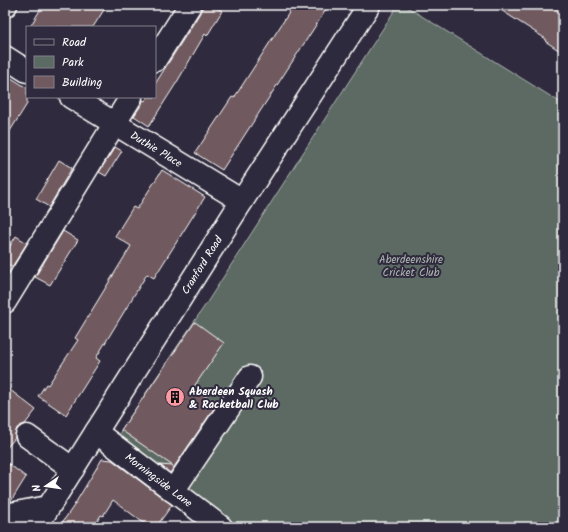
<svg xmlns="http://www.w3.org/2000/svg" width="568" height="532" font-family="Kalam,sans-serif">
<rect width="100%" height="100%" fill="#2f2a3d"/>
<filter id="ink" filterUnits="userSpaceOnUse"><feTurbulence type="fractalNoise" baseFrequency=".025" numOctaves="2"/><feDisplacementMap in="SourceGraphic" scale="8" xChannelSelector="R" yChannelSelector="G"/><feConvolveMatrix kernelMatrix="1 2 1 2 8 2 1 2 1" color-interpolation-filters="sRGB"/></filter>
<g filter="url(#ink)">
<!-- green -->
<path fill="#5b6b63" stroke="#adb5b1" d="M 398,5 L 404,5 L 563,104 L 563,527 L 221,527 L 115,446 L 121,430 L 206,304 Z"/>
<!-- building -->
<path fill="#705a5f" stroke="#fff" d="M 43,5 L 107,5 L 93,27 L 30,27 Z
M 205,5 L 213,5 L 222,11 L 207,36 L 205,34 L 177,82 L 149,126 L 134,116 L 142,104 L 143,100 L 145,101 L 148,97 L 155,97 L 155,84 Z
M 294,5 L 329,5 L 222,170 L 195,153 L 232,97 L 234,98 Z
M 493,5 L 555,5 L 563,10 L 563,53 L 545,41 L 546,39 Z
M 5,74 L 27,88 L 27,104 L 5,139 Z
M 115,147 L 122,151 L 106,176 L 99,172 Z
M 59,160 L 72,168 L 49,207 L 36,199 Z
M 162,170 L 205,197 L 154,278 L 147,274 L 96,358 L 100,361 L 66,415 L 38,396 L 46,384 L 48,385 L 78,340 L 75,338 L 131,246 L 115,236 L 133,207 L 137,209 Z
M 63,231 L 78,240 L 50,285 L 35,277 Z
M 16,236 L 27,243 L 12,267 L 5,262 L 5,254 Z
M 195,322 L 224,343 L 193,388 L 217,404 L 170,473 L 160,465 L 173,466 L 121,430 Z
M 5,386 L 36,410 L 25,424 L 22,425 L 17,428 L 15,434 L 15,438 L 5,450 Z
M 102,459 L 112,460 L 172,505 L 156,527 L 149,527 L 113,500 L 103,516 L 101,515 L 96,523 L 93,522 L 90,527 L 59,527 L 73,507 Z
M 5,461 L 26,477 L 11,501 L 5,502 Z"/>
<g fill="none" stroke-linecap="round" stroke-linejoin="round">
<defs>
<g id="minor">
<path d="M 5,6 L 6,5"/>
<path d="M 5,57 L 27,71"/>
<path d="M 155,60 L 190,5"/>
<path id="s1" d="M 71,97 L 242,201"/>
<path d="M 5,302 L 131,97"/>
<path id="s2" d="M 96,432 L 221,527"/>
<path d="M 27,436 L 73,469"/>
<path d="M 173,491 L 250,377"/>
<path d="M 5,515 L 48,507"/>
<path id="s3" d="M 36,527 L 242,201 L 369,5"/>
</g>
</defs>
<!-- minor casing -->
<use href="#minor" stroke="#fff" stroke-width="25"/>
<!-- minor -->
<use href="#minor" stroke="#2f2a3d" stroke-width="22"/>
</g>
</g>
<!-- icons -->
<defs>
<symbol id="building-disc" viewBox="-11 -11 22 22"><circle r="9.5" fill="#ff9aa2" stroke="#2f2a3d"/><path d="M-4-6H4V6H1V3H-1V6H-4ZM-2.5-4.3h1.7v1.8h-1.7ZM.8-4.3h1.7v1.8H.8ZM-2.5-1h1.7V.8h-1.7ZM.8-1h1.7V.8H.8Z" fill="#111"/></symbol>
</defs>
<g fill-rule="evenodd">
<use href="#building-disc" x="164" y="386" width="22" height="22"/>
</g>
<g text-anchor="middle" stroke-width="4" stroke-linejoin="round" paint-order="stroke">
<!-- street labels -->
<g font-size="11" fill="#fff" stroke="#2f2a3d">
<text dy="4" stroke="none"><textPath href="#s1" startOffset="100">Duthie Place</textPath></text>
<text dy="4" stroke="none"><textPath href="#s3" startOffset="310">Cranford Road</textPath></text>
<text dy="4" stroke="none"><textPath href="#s2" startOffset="79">Morningside Lane</textPath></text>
</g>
<!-- park labels -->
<g font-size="11" fill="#adb5b1" stroke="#2f2a3d">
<text x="411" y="263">Aberdeenshire<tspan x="411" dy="13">Cricket Club</tspan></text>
</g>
<!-- poi labels -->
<g font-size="11" font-weight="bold" fill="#fff" stroke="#2f2a3d" text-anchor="start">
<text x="189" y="395">Aberdeen Squash<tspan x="189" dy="13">&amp; Racketball Club</tspan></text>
</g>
</g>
<!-- margin -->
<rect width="568" height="532" fill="none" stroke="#2f2a3d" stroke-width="20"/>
<rect x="10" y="10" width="548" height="512" fill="none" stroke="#fff" stroke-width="1.5" filter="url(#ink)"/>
<!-- legend -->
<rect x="26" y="26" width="130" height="72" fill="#2f2a3d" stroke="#827f8b"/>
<rect x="34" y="39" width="20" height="6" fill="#2f2a3d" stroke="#827f8b"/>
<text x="62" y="46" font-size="12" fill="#ffffff">Road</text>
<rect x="34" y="56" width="20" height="12" fill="#5b6b63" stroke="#827f8b"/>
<text x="62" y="66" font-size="12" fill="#ffffff">Park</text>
<rect x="34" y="76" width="20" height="12" fill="#705a5f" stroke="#827f8b"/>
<text x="62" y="86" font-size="12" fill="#ffffff">Building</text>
<!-- north arrow -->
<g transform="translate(46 486) rotate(257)" stroke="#2f2a3d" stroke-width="3" paint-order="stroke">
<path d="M0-3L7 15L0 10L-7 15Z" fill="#ffffff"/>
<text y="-6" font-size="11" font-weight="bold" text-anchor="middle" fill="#ffffff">N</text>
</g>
</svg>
